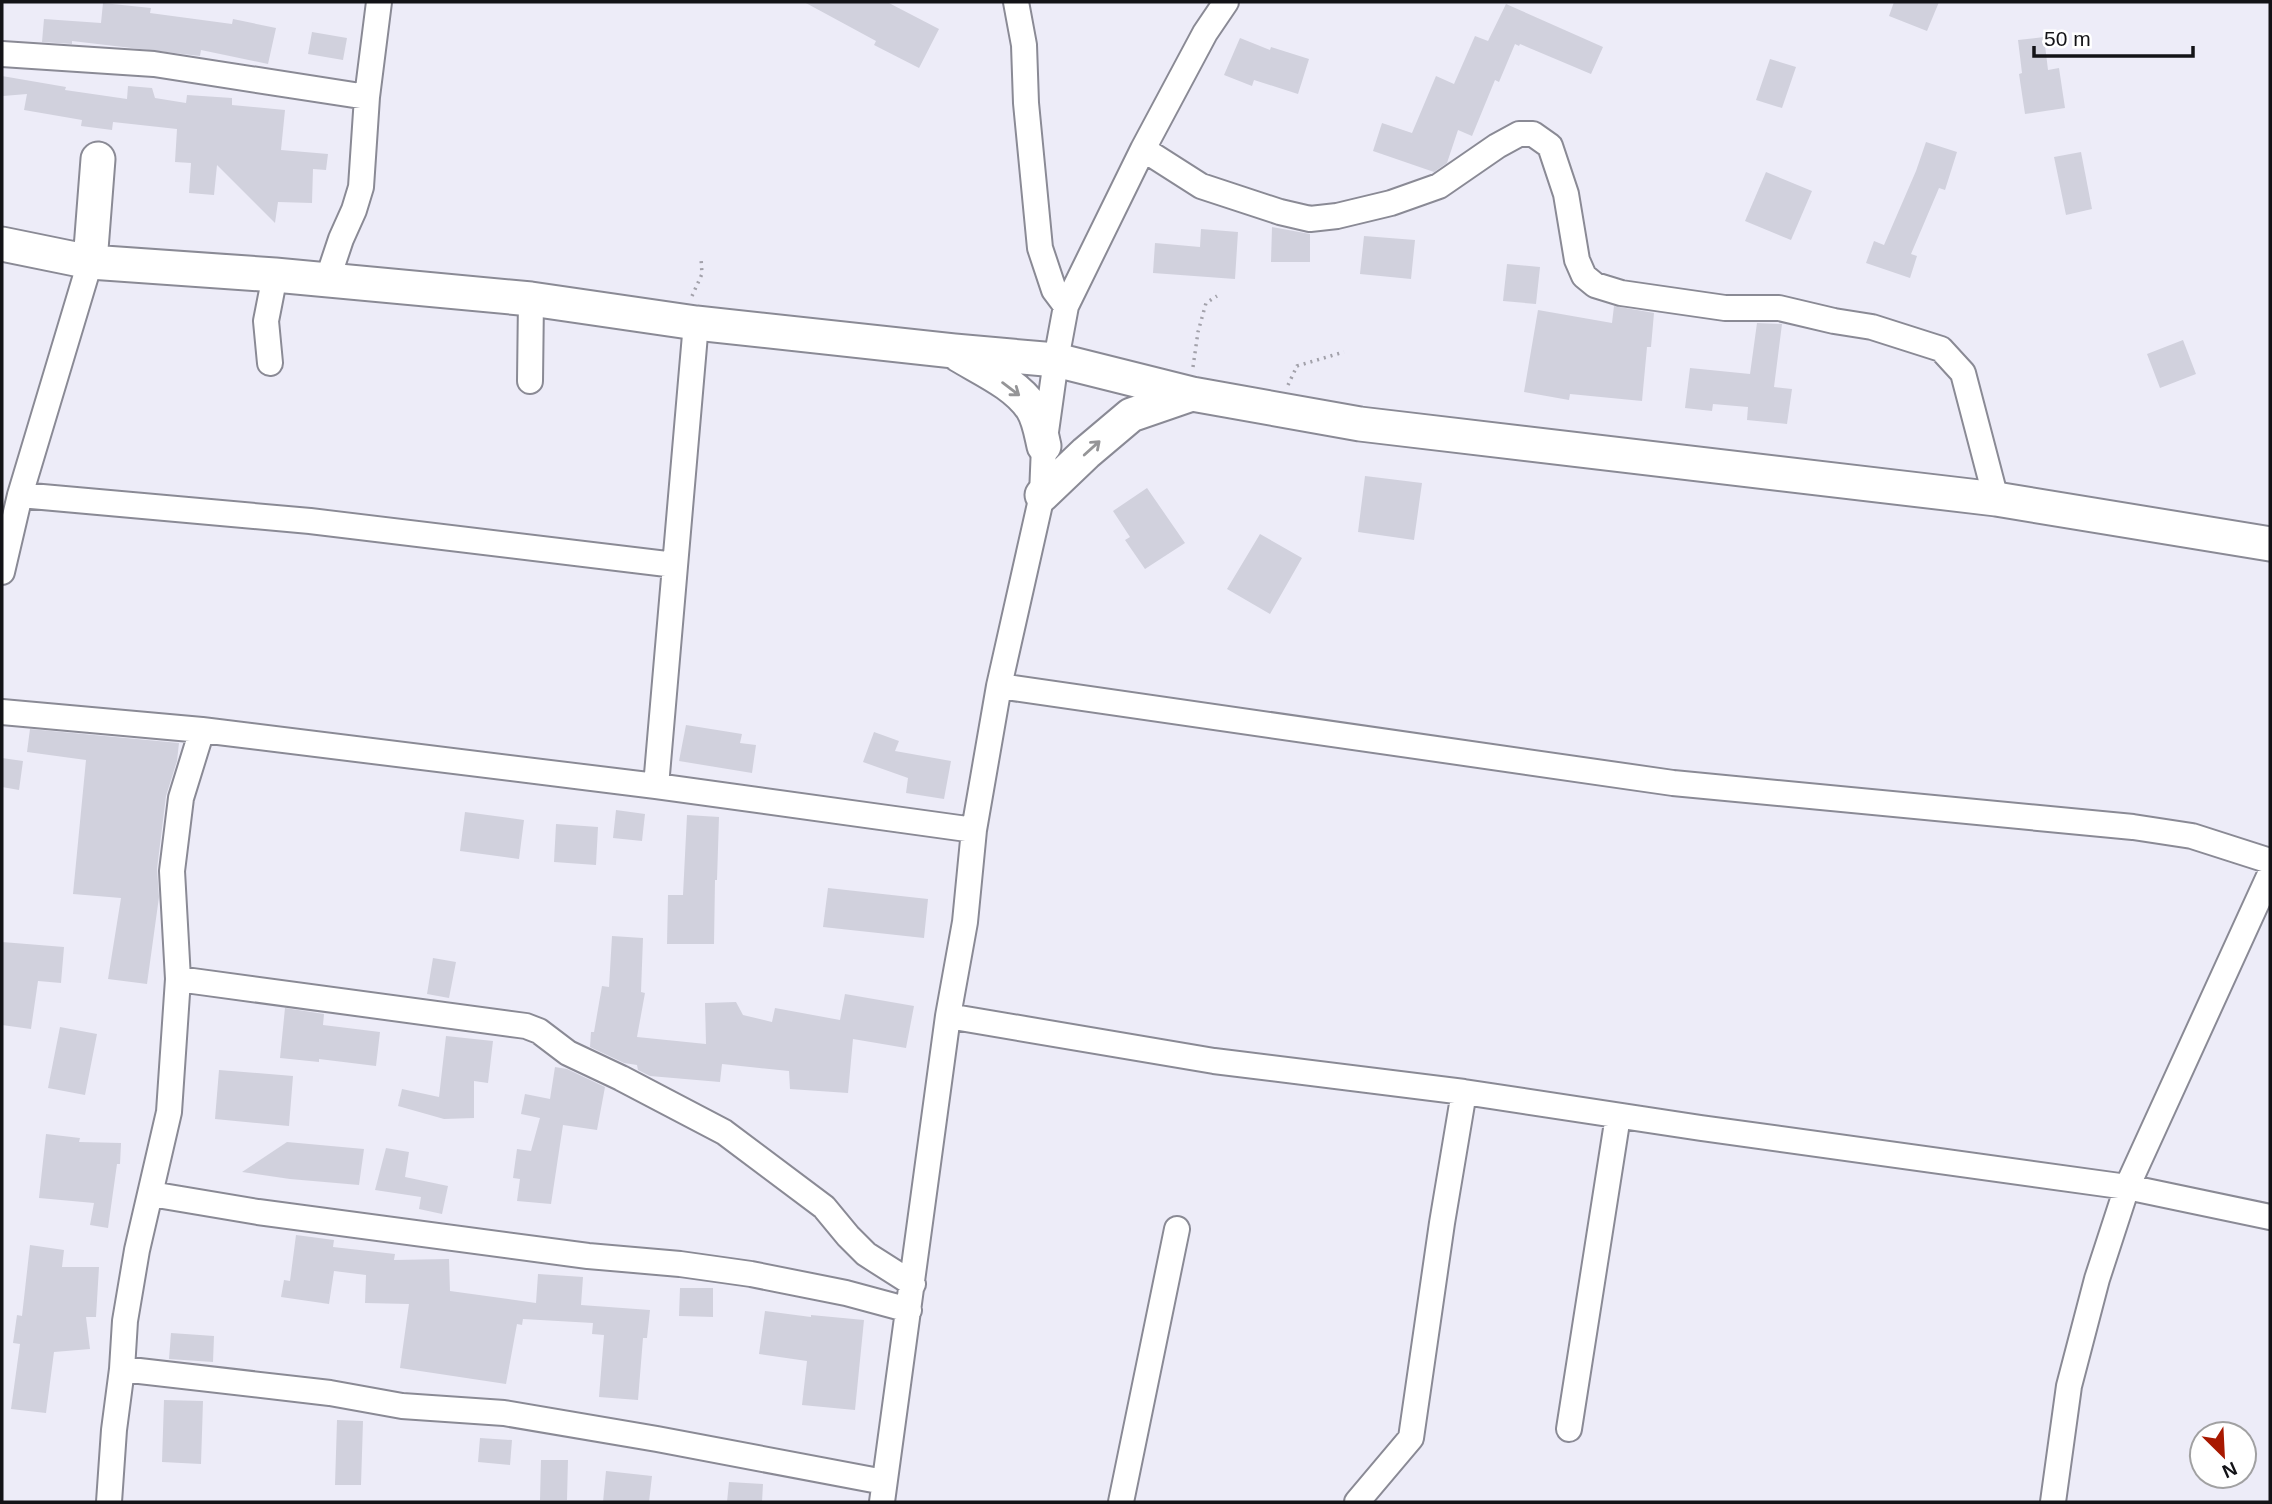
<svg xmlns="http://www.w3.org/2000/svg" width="2272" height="1504" font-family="Helvetica,sans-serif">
<rect width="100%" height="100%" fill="#edecf8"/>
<!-- building -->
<path fill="#d1d1dd" d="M 804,2 L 887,2 L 939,29 L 919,68 L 874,45 L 876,41 Z
M 1894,2 L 1939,2 L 1927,31 L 1889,16 Z
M 103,3 L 151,8 L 150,13 L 232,24 L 233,19 L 276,28 L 268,64 L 201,50 L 200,56 L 72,41 L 72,44 L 42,42 L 44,19 L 101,23 Z
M 1506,4 L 1603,47 L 1591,74 L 1520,44 L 1519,46 L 1515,44 L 1499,82 L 1495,80 L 1472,136 L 1458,130 L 1447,163 L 1434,172 L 1373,151 L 1382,123 L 1412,133 L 1436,76 L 1454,84 L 1475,36 L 1488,41 Z
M 312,32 L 347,38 L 343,60 L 308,54 Z
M 2044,37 L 2048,70 L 2059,68 L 2065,108 L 2025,114 L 2019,74 L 2022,73 L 2018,40 Z
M 1240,38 L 1270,50 L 1271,47 L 1309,59 L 1298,94 L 1254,80 L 1252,86 L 1224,75 Z
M 1770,59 L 1796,67 L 1782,108 L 1756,100 Z
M 2,76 L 66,87 L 65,90 L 127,99 L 128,86 L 152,88 L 155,98 L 186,103 L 187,95 L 232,98 L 232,105 L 285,110 L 281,150 L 328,154 L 326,170 L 313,169 L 312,203 L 278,202 L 275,223 L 217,165 L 214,195 L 189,193 L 191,163 L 175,162 L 177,129 L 113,122 L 112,130 L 81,126 L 82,120 L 24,110 L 27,94 L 3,96 Z
M 1926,142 L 1957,152 L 1945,190 L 1939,188 L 1911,254 L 1917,256 L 1910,278 L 1866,263 L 1874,241 L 1884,245 L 1916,171 Z
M 2081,152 L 2092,209 L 2066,215 L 2054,157 Z
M 1766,172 L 1812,191 L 1791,240 L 1745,221 Z
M 1272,227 L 1310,234 L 1310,262 L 1271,262 Z
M 1201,229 L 1238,232 L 1235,279 L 1153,273 L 1155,243 L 1200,247 Z
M 1364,236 L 1415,240 L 1411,279 L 1360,274 Z
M 1507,264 L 1540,267 L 1536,304 L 1503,301 Z
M 1614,306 L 1654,313 L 1651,347 L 1647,347 L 1642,401 L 1570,394 L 1569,400 L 1524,392 L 1538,310 L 1612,323 Z
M 1757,323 L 1782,324 L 1774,387 L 1792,389 L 1787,424 L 1747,420 L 1748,407 L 1713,404 L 1712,411 L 1685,408 L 1690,368 L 1750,374 Z
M 2183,340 L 2196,374 L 2160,388 L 2147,354 Z
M 1365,476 L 1422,483 L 1414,540 L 1358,532 Z
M 1147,488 L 1185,543 L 1145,569 L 1125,540 L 1130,537 L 1113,511 Z
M 1260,534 L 1302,558 L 1270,614 L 1227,589 Z
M 686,725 L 742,734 L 740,743 L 756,745 L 752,773 L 679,761 Z
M 30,729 L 179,743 L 177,761 L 166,796 L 157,869 L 159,897 L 147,984 L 108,979 L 121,898 L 73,894 L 86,760 L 27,752 Z
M 874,732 L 899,741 L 895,751 L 951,761 L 944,799 L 906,793 L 908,778 L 863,762 Z
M 2,758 L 23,761 L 19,790 L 2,787 Z
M 616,810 L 645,814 L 642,841 L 613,838 Z
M 465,812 L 524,820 L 519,859 L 460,851 Z
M 687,815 L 719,817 L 717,880 L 715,880 L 714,944 L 667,944 L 668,895 L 683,895 Z
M 556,824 L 598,827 L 596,865 L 554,862 Z
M 828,888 L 928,899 L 924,938 L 823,927 Z
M 612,936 L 643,938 L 641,992 L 645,993 L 637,1037 L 706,1044 L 705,1003 L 736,1002 L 743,1015 L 772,1022 L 775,1008 L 840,1020 L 845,994 L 914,1006 L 906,1048 L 853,1039 L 848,1093 L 790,1089 L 789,1071 L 722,1064 L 720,1082 L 650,1076 L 638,1070 L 637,1065 L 624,1063 L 590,1047 L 591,1032 L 594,1032 L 602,986 L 609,987 Z
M 2,942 L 64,947 L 61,983 L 38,981 L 31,1029 L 2,1025 Z
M 433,958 L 456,962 L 449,998 L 427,994 Z
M 285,1008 L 324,1014 L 323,1025 L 380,1032 L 376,1066 L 319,1059 L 319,1062 L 280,1058 Z
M 60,1027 L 97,1034 L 85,1095 L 48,1088 Z
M 446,1036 L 493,1041 L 488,1083 L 474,1081 L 474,1118 L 444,1119 L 398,1106 L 402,1089 L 439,1097 Z
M 555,1067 L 567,1069 L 605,1087 L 597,1130 L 563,1125 L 551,1204 L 517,1201 L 520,1179 L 513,1178 L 517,1149 L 531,1151 L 540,1118 L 521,1114 L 525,1094 L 550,1099 Z
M 219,1070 L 293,1076 L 289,1126 L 215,1119 Z
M 46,1134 L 80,1138 L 79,1142 L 121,1143 L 120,1164 L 117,1164 L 108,1228 L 90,1225 L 94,1203 L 39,1198 Z
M 287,1142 L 364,1149 L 359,1185 L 290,1179 L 242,1172 Z
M 386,1148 L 409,1152 L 405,1177 L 448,1186 L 442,1214 L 419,1209 L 421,1197 L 375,1190 Z
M 296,1235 L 334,1240 L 333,1247 L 395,1254 L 394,1260 L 449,1259 L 450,1291 L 536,1303 L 538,1274 L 583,1277 L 581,1305 L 650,1310 L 647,1338 L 643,1338 L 638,1400 L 599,1397 L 604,1335 L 592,1334 L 593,1323 L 523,1319 L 522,1325 L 517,1324 L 506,1384 L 400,1368 L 409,1304 L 365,1303 L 366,1275 L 334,1271 L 329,1304 L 281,1297 L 284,1280 L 290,1281 Z
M 30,1245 L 64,1250 L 62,1267 L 99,1267 L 96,1317 L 86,1317 L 90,1349 L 54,1352 L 46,1413 L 11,1409 L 20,1344 L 13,1343 L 17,1315 L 22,1316 Z
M 680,1288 L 713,1288 L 713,1317 L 679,1316 Z
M 765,1311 L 811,1317 L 811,1315 L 864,1320 L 855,1410 L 802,1405 L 807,1361 L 759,1354 Z
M 171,1333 L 214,1336 L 213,1362 L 169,1359 Z
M 164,1400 L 203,1401 L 201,1464 L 162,1462 Z
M 337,1420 L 363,1421 L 361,1485 L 335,1485 Z
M 480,1438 L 512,1440 L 510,1465 L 478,1462 Z
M 541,1460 L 568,1460 L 567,1500 L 540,1500 Z
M 606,1471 L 652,1476 L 649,1502 L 603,1502 Z
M 729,1482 L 763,1484 L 762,1502 L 727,1502 Z"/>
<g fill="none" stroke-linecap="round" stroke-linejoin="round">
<defs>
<path id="street" d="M 1016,2 L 1024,45 L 1026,103 L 1040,248 L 1054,290 L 1066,306
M 2,54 L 154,64 L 367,97
M 1143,149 L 1201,186 L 1280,212 L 1310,219 L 1337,216 L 1391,203 L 1439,186 L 1497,146 L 1519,134 L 1533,134 L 1550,146 L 1566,194 L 1577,260 L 1584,276 L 1595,285 L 1621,293 L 1725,308 L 1779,308 L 1834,321 L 1872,327 L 1941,349 L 1963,373 L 1996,499
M 327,281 L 341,239 L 354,210 L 361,187 L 367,97 L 379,2
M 270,363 L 266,321 L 275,275
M 530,381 L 531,299
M 20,495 L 310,521 L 675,565
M 2,572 L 20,495 L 90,262
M 999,686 L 1673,783 L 2133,827 L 2192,836 L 2270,861
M 2,712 L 202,730 L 656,786 L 974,830
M 656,786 L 696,323
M 178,979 L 526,1026 L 539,1031 L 568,1053 L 621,1078 L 724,1132 L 824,1207 L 848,1236 L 866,1254 L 913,1284
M 948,1016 L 1214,1061 L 1464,1092 L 1701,1128 L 2127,1187 L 2270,1217
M 151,1194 L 258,1212 L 588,1256 L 680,1264 L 751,1274 L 846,1293 L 909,1310
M 122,1369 L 330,1393 L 402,1406 L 504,1413 L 657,1439 L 884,1482
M 1569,1429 L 1618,1116
M 109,1502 L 114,1430 L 122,1369 L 125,1321 L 137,1250 L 169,1112 L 178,979 L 172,871 L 181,798 L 202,730
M 882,1502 L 948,1016 L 965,922 L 974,830 L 999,686 L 1042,495 L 1044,446 L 1056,360 L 1066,306 L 1143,149 L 1205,33 L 1226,2
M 1121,1502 L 1177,1229
M 1357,1502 L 1411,1438 L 1442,1223 L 1464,1092
M 2053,1502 L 2069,1386 L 2097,1279 L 2127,1187 L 2270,874"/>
<path id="secondary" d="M 2,244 L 90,262 L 275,275 L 531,299 L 696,323 L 954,351 L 1056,360 L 1192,394 L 1360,424 L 1996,499 L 2270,544
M 90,262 L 98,159
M 959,355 C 984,370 1016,384 1032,408 C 1039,419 1041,433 1044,446
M 1042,495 L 1086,453 L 1131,415 L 1192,394"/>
</defs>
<!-- street casing -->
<use href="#street" stroke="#8a8a95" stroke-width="28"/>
<!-- secondary casing -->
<use href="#secondary" stroke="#8a8a95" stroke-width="37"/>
<!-- path -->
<path stroke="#a2a1aa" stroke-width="3.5" stroke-dasharray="2 5" stroke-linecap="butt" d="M 692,296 L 702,274 L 701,258
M 1193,367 L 1198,332 L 1206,303 L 1217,296
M 1288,385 L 1297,366 L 1344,352"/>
<!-- street -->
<use href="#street" stroke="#fff" stroke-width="24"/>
<!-- secondary -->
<use href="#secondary" stroke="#fff" stroke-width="33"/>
</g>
<!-- one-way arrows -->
<defs><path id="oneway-shaft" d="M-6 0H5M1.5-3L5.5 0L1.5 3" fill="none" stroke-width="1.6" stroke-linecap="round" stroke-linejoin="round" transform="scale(1.75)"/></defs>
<g stroke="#959597">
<use href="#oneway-shaft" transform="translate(1011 389) rotate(37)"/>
<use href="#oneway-shaft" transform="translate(1092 448) rotate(-42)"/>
</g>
<!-- border -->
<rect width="2272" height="1504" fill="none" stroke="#131317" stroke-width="7"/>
<!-- north arrow -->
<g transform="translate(2223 1455) rotate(156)"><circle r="33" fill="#ffffff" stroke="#a1a1a2" stroke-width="2"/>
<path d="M0-5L12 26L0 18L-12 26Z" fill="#a81800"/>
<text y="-10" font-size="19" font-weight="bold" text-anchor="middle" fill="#131317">N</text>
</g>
<!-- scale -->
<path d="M2034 46v10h159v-10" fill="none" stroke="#131317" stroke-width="3.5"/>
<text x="2044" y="46" font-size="21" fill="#131317" stroke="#ffffff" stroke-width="5" paint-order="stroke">50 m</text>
</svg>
